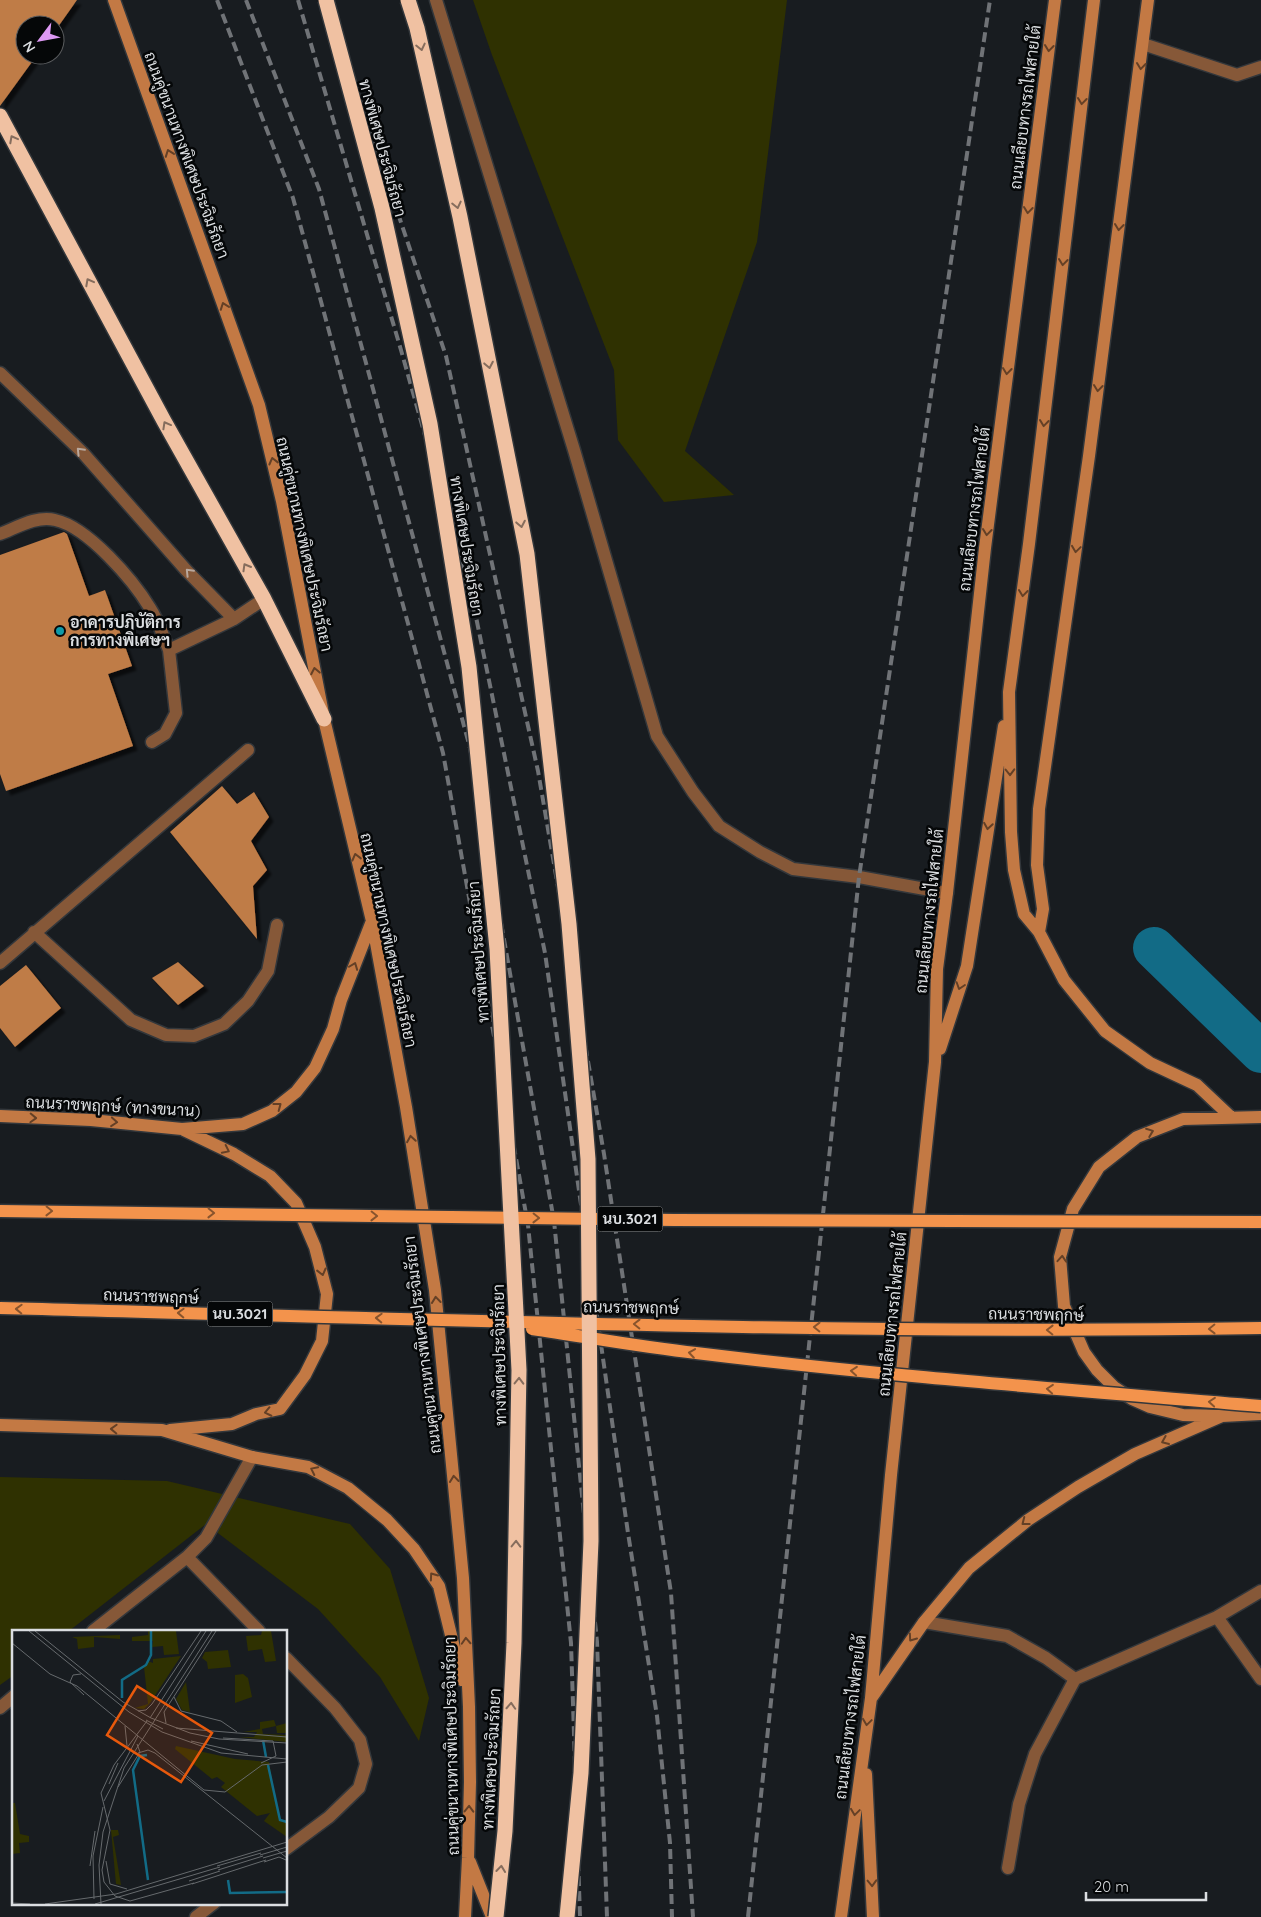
<svg xmlns="http://www.w3.org/2000/svg" width="1261" height="1917" font-family="Quicksand,Sarabun,sans-serif">
<defs>
<filter id="shadow"><feDropShadow dx="4.5" dy="4.5" stdDeviation="1" flood-color="#0009"/></filter>
</defs>
<rect width="100%" height="100%" fill="#181c20"/>
<!-- green -->
<path fill="#2f3101" d="M 473,0 L 787,0 L 757,242 L 685,451 L 734,495 L 664,502 L 618,440 L 614,370 L 492,55 Z
M 0,1477 L 167,1481 L 350,1524 L 390,1569 L 429,1698 L 419,1741 L 380,1677 L 318,1609 L 206,1524 L 69,1631 L 14,1631 L 14,1675 L 0,1685 Z"/>
<g fill="none" stroke-linecap="round" stroke-linejoin="round">
<!-- canal -->
<path stroke="#126b86" stroke-width="42" d="M 1154,948 L 1261,1052"/>
</g>
<!-- building -->
<path fill="#bf7b46" filter="url(#shadow)" d="M 0,0 L 77,0 L 55,31 L 55,25 L 25,25 L 25,55 L 37,55 L 0,106 Z
M 64,532 L 67,534 L 89,596 L 105,590 L 132,666 L 108,674 L 133,746 L 6,791 L 0,774 L 0,555 Z
M 222,786 L 237,804 L 254,792 L 269,817 L 251,841 L 267,870 L 253,886 L 257,939 L 170,832 Z
M 178,962 L 204,986 L 178,1005 L 152,978 Z
M 26,965 L 61,1008 L 15,1047 L 0,1028 L 0,986 Z"/>
<g fill="none" stroke-linecap="round" stroke-linejoin="round">
<defs>
<path id="lane" d="M 0,373 L 83,453 L 186,570 L 234,619 L 264,599
M 0,534 C 16,528 37,515 55,520 C 88,527 133,580 150,608 C 158,620 163,636 169,650 L 234,619
M 152,742 L 165,734 L 176,713 L 169,650
M 34,932 L 131,1020 L 166,1035 L 194,1036 L 224,1024 L 248,1001 L 268,971 L 277,925
M 0,963 L 248,750
M 1217,1617 L 1261,1679
M 924,1622 L 1007,1636 L 1046,1658 L 1075,1679
M 1008,1868 L 1019,1804 L 1035,1754 L 1075,1679 L 1217,1617 L 1261,1591"/>
<path id="street" d="M 436,0 L 574,450 L 657,736 L 693,792 L 719,826 L 760,852 L 793,869 L 859,877 L 947,893
M 1143,44 L 1237,75 L 1261,67
M 187,1557 L 259,1631
M 93,1631 L 187,1557 L 206,1538 L 252,1457
M 286,1658 L 335,1708 L 360,1740 L 366,1764 L 359,1788 L 329,1817 L 286,1849
M 0,1708 L 14,1696
M 196,1917 L 214,1903"/>
<path id="secondary" d="M 114,0 L 259,405 L 282,501 L 324,719 L 372,921 L 406,1107 L 435,1290 L 463,1578 L 469,1707 L 470,1782 L 468,1858 L 465,1917
M 1148,0 L 1089,456 L 1039,809 L 1037,865 L 1043,909 L 1039,932 L 1064,980 L 1105,1031 L 1150,1063 L 1197,1085 L 1232,1118
M 1039,932 L 1024,914 L 1014,870 L 1011,832 L 1009,692 L 1029,544 L 1094,0
M 940,1049 L 967,966 L 1004,726
M 0,1116 L 91,1120 L 182,1129 L 243,1124 L 272,1111 L 296,1092 L 315,1068 L 333,1029 L 341,1000 L 372,921
M 1222,1416 L 1183,1415 L 1150,1407 L 1132,1399 L 1114,1387 L 1097,1370 L 1084,1352 L 1064,1306 L 1060,1257 L 1073,1209 L 1099,1167 L 1137,1137 L 1183,1119 L 1261,1117
M 0,1425 L 162,1430 L 252,1457 L 308,1467 L 348,1488 L 387,1520 L 414,1549 L 439,1586 L 462,1680
M 170,1430 L 232,1424 L 256,1414 L 280,1409 L 305,1375 L 322,1341 L 327,1294 L 315,1247 L 296,1203 L 270,1176 L 234,1154 L 184,1130
M 872,1697 L 924,1622 L 969,1568 L 1028,1520 L 1078,1487 L 1135,1454 L 1222,1416 L 1261,1414
M 866,1774 L 873,1917
M 470,1862 L 492,1917
M 841,1917 L 871,1698 L 891,1475 L 935,1062 L 937,969 L 947,893 L 985,548 L 1055,0"/>
<path id="highway" d="M 0,116 L 164,421 L 264,599 L 324,719"/>
</defs>
<!-- lane casing -->
<use href="#lane" stroke="#33373b" stroke-width="15"/>
<!-- street casing -->
<use href="#street" stroke="#33373b" stroke-width="15"/>
<!-- secondary casing -->
<use href="#secondary" stroke="#33373b" stroke-width="15"/>
<!-- highway casing -->
<use href="#highway" stroke="#33373b" stroke-width="18"/>
<!-- lane -->
<use href="#lane" stroke="#865838" stroke-width="12"/>
<!-- street -->
<use href="#street" stroke="#865838" stroke-width="12"/>
<!-- secondary -->
<use href="#secondary" stroke="#c37944" stroke-width="12"/>
<!-- highway -->
<use href="#highway" stroke="#f0c1a2" stroke-width="15"/>
<!-- rail -->
<path stroke="#707377" stroke-width="4" stroke-dasharray="10 5" stroke-linecap="butt" d="M 217,0 L 293,198 L 443,753 L 528,1225 L 571,1643 L 580,1917
M 246,0 L 319,189 L 470,748 L 554,1221 L 597,1642 L 607,1917
M 298,0 L 401,350 L 476,617 L 545,953 L 628,1533 L 657,1716 L 670,1843 L 672,1917
M 326,0 L 446,356 L 538,771 L 604,1154 L 671,1593 L 693,1917
M 748,1917 L 859,877 L 990,0"/>
<defs>
<path id="primary-bridge" d="M 0,1211 L 674,1220 L 1261,1222
M 0,1308 C 420,1319 841,1335 1261,1328
M 532,1329 C 587,1337 641,1347 696,1353 C 884,1376 1073,1390 1261,1406"/>
<path id="highway-bridge" d="M 326,0 L 382,208 L 430,424 L 469,667 L 497,949 L 519,1370 L 514,1643 L 505,1831 L 496,1917
M 408,0 L 417,28 L 460,217 L 527,554 L 569,924 L 588,1159 L 591,1541 L 581,1773 L 567,1917"/>
</defs>
<!-- primary-bridge casing -->
<use href="#primary-bridge" stroke="#33373b" stroke-width="15" stroke-linecap="butt"/>
<!-- highway-bridge casing -->
<use href="#highway-bridge" stroke="#33373b" stroke-width="18" stroke-linecap="butt"/>
<!-- primary-bridge -->
<use href="#primary-bridge" stroke="#f3934c" stroke-width="12"/>
<!-- highway-bridge -->
<use href="#highway-bridge" stroke="#f0c1a2" stroke-width="15"/>
</g>
<!-- one-way arrows -->
<defs><path id="oneway-chevron" d="M-2-3.5L2.5 0L-2 3.5" fill="none" stroke-width="1.6" stroke-linecap="round" stroke-linejoin="round" transform="scale(1.25)"/></defs>
<g stroke="#866d5d">
<use href="#oneway-chevron" transform="translate(421 47) rotate(77)"/>
<use href="#oneway-chevron" transform="translate(13 139) rotate(-118)"/>
<use href="#oneway-chevron" transform="translate(457 205) rotate(77)"/>
<use href="#oneway-chevron" transform="translate(89 282) rotate(-118)"/>
<use href="#oneway-chevron" transform="translate(489 365) rotate(79)"/>
<use href="#oneway-chevron" transform="translate(166 425) rotate(-119)"/>
<use href="#oneway-chevron" transform="translate(521 524) rotate(79)"/>
<use href="#oneway-chevron" transform="translate(246 567) rotate(-120)"/>
<use href="#oneway-chevron" transform="translate(519 1381) rotate(-89)"/>
<use href="#oneway-chevron" transform="translate(516 1544) rotate(-89)"/>
<use href="#oneway-chevron" transform="translate(511 1706) rotate(-87)"/>
<use href="#oneway-chevron" transform="translate(501 1869) rotate(-84)"/>
</g>
<g stroke="#644026">
<use href="#oneway-chevron" transform="translate(1049 48) rotate(97)"/>
<use href="#oneway-chevron" transform="translate(1141 66) rotate(97)"/>
<use href="#oneway-chevron" transform="translate(1082 101) rotate(97)"/>
<use href="#oneway-chevron" transform="translate(169 153) rotate(-110)"/>
<use href="#oneway-chevron" transform="translate(1028 210) rotate(97)"/>
<use href="#oneway-chevron" transform="translate(1119 227) rotate(97)"/>
<use href="#oneway-chevron" transform="translate(1063 262) rotate(97)"/>
<use href="#oneway-chevron" transform="translate(224 306) rotate(-110)"/>
<use href="#oneway-chevron" transform="translate(1007 371) rotate(97)"/>
<use href="#oneway-chevron" transform="translate(1098 388) rotate(97)"/>
<use href="#oneway-chevron" transform="translate(1044 423) rotate(97)"/>
<use href="#oneway-chevron" transform="translate(273 461) rotate(-104)"/>
<use href="#oneway-chevron" transform="translate(987 532) rotate(97)"/>
<use href="#oneway-chevron" transform="translate(1076 549) rotate(98)"/>
<use href="#oneway-chevron" transform="translate(1023 593) rotate(97)"/>
<use href="#oneway-chevron" transform="translate(315 671) rotate(-101)"/>
<use href="#oneway-chevron" transform="translate(1010 772) rotate(89)"/>
<use href="#oneway-chevron" transform="translate(988 826) rotate(99)"/>
<use href="#oneway-chevron" transform="translate(356 857) rotate(-104)"/>
<use href="#oneway-chevron" transform="translate(354 966) rotate(-69)"/>
<use href="#oneway-chevron" transform="translate(960 986) rotate(108)"/>
<use href="#oneway-chevron" transform="translate(278 1106) rotate(-37)"/>
<use href="#oneway-chevron" transform="translate(33 1118) rotate(2)"/>
<use href="#oneway-chevron" transform="translate(114 1122) rotate(5)"/>
<use href="#oneway-chevron" transform="translate(1150 1132) rotate(-21)"/>
<use href="#oneway-chevron" transform="translate(411 1139) rotate(-99)"/>
<use href="#oneway-chevron" transform="translate(226 1150) rotate(26)"/>
<use href="#oneway-chevron" transform="translate(1062 1259) rotate(-86)"/>
<use href="#oneway-chevron" transform="translate(322 1272) rotate(76)"/>
<use href="#oneway-chevron" transform="translate(436 1300) rotate(-96)"/>
<use href="#oneway-chevron" transform="translate(268 1412) rotate(168)"/>
<use href="#oneway-chevron" transform="translate(114 1429) rotate(-178)"/>
<use href="#oneway-chevron" transform="translate(1165 1441) rotate(157)"/>
<use href="#oneway-chevron" transform="translate(314 1470) rotate(-154)"/>
<use href="#oneway-chevron" transform="translate(454 1479) rotate(-96)"/>
<use href="#oneway-chevron" transform="translate(1025 1522) rotate(142)"/>
<use href="#oneway-chevron" transform="translate(433 1576) rotate(-125)"/>
<use href="#oneway-chevron" transform="translate(912 1638) rotate(125)"/>
<use href="#oneway-chevron" transform="translate(466 1641) rotate(-93)"/>
<use href="#oneway-chevron" transform="translate(867 1722) rotate(98)"/>
<use href="#oneway-chevron" transform="translate(469 1809) rotate(-89)"/>
<use href="#oneway-chevron" transform="translate(855 1812) rotate(98)"/>
<use href="#oneway-chevron" transform="translate(872 1883) rotate(88)"/>
</g>
<g stroke="#b9a89d">
<use href="#oneway-chevron" transform="translate(80 451) rotate(-134)"/>
<use href="#oneway-chevron" transform="translate(189 572) rotate(-134)"/>
</g>
<g stroke="#88542d">
<use href="#oneway-chevron" transform="translate(49 1211) rotate(1)"/>
<use href="#oneway-chevron" transform="translate(211 1213) rotate(1)"/>
<use href="#oneway-chevron" transform="translate(374 1216) rotate(1)"/>
<use href="#oneway-chevron" transform="translate(536 1218) rotate(1)"/>
<use href="#oneway-chevron" transform="translate(19 1309) rotate(-178)"/>
<use href="#oneway-chevron" transform="translate(181 1313) rotate(-178)"/>
<use href="#oneway-chevron" transform="translate(379 1318) rotate(-178)"/>
<use href="#oneway-chevron" transform="translate(637 1324) rotate(-179)"/>
<use href="#oneway-chevron" transform="translate(817 1327) rotate(-179)"/>
<use href="#oneway-chevron" transform="translate(1212 1329) rotate(179)"/>
<use href="#oneway-chevron" transform="translate(1050 1330) rotate(-179)"/>
<use href="#oneway-chevron" transform="translate(692 1353) rotate(-172)"/>
<use href="#oneway-chevron" transform="translate(854 1371) rotate(-175)"/>
<use href="#oneway-chevron" transform="translate(1050 1389) rotate(-175)"/>
<use href="#oneway-chevron" transform="translate(1212 1402) rotate(-175)"/>
</g>
<!-- markers -->
<circle fill="#0f9aa8" stroke="#050708" stroke-width="2" cx="60" cy="631" r="5"/>
<g text-anchor="middle" stroke-width="5" stroke-linejoin="round" paint-order="stroke">
<!-- shield labels -->
<g fill="#050708" stroke="#9b9ea0" stroke-width="1">
<rect x="597.5" y="1206.5" width="65" height="25" rx="4"/>
<rect x="207.5" y="1301.5" width="65" height="25" rx="4"/>
</g>
<g font-size="15" font-weight="bold" fill="#dbdee1">
<text x="630" y="1224">นบ.3021</text>
<text x="240" y="1319">นบ.3021</text>
</g>
<!-- street labels -->
<g font-size="16" fill="#dbdee1" stroke="#050708">
<text transform="translate(1025 107) rotate(-83)" y="6">ถนนเลียบทางรถไฟสายใต้</text>
<text transform="translate(383 148) rotate(75)" y="6">ทางพิเศษประจิมรัถยา</text>
<text transform="translate(187 155) rotate(70)" y="6">ถนนคู่ขนานทางพิเศษประจิมรัถยา</text>
<text transform="translate(974 509) rotate(-83)" y="6">ถนนเลียบทางรถไฟสายใต้</text>
<text transform="translate(305 544) rotate(78)" y="6">ถนนคู่ขนานทางพิเศษประจิมรัถยา</text>
<text transform="translate(467 546) rotate(81)" y="6">ทางพิเศษประจิมรัถยา</text>
<text transform="translate(929 911) rotate(-84)" y="6">ถนนเลียบทางรถไฟสายใต้</text>
<text transform="translate(389 940) rotate(78)" y="6">ถนนคู่ขนานทางพิเศษประจิมรัถยา</text>
<text transform="translate(478 952) rotate(-94)" y="6">ทางพิเศษประจิมรัถยา</text>
<text transform="translate(113 1106) rotate(3)" y="6">ถนนราชพฤกษ์ (ทางขนาน)</text>
<text transform="translate(151 1296) rotate(2)" y="6">ถนนราชพฤกษ์</text>
<text transform="translate(631 1307) rotate(1)" y="6">ถนนราชพฤกษ์</text>
<text transform="translate(892 1314) rotate(-84)" y="6">ถนนเลียบทางรถไฟสายใต้</text>
<text transform="translate(1036 1314) rotate(1)" y="6">ถนนราชพฤกษ์</text>
<text transform="translate(422 1345) rotate(-97)" y="6">ถนนคู่ขนานทางพิเศษประจิมรัถยา</text>
<text transform="translate(499 1355) rotate(-91)" y="6">ทางพิเศษประจิมรัถยา</text>
<text transform="translate(850 1717) rotate(-83)" y="6">ถนนเลียบทางรถไฟสายใต้</text>
<text transform="translate(451 1746) rotate(-91)" y="6">ถนนคู่ขนานทางพิเศษประจิมรัถยา</text>
<text transform="translate(491 1759) rotate(-87)" y="6">ทางพิเศษประจิมรัถยา</text>
</g>
<!-- poi labels -->
<g font-size="16" font-weight="bold" fill="#dbdee1" stroke="#050708" text-anchor="start">
<text x="70" y="628">อาคารปฏิบัติการ<tspan x="70" dy="18">การทางพิเศษฯ</tspan></text>
</g>
</g>
<!-- overview -->
<g transform="translate(12 1630)">
<rect width="275" height="275" fill="#181c20"/>
<path d="M 136,1 L 164,1 L 167,24 L 152,25 L 151,16 L 140,17 L 141,11 L 120,11 L 120,7 L 136,5 ZM 250,1 L 259,1 L 264,31 L 253,32 L 250,19 L 236,21 L 234,6 L 249,5 ZM 108,5 L 108,9 L 82,7 L 82,17 L 66,19 L 65,9 L 60,7 ZM 216,20 L 219,37 L 196,39 L 195,32 L 190,28 L 193,22 ZM 169,26 L 138,73 L 132,79 L 123,78 L 136,74 L 132,37 L 136,31 L 141,33 L 141,29 ZM 231,44 L 236,48 L 240,67 L 223,73 L 223,45 ZM 174,52 L 178,82 L 170,80 L 164,69 ZM 262,90 L 264,96 L 275,93 L 275,103 L 265,103 L 264,96 L 250,99 L 251,104 L 275,105 L 275,112 L 227,107 L 242,107 L 245,102 L 231,102 L 248,99 L 248,92 ZM 164,116 L 223,129 L 257,132 L 267,190 L 274,193 L 275,207 L 252,191 L 258,183 L 245,186 L 209,157 L 213,153 L 205,147 L 200,149 L 163,119 ZM 0,173 L 3,173 L 8,204 L 17,206 L 17,212 L 7,213 L 8,223 L 0,224 ZM 99,200 L 106,200 L 107,205 L 101,207 L 109,255 L 104,254 Z" fill="#2f3101"/>
<path fill="none" stroke="#126b86" stroke-width="2.5" d="M 110,68 L 110,50 L 134,35 L 139,25 L 139,1M 251,110 L 254,127M 135,125 L 128,126 L 121,140 L 136,250M 256,135 L 268,190 L 275,192M 216,250 L 218,263 L 275,262"/>
<path fill="none" stroke="#666a6d" stroke-width="1" d="M 17,1 L 117,82 L 150,102 L 209,123 L 275,129M 23,1 L 111,72 L 139,88 L 178,103 L 207,109 L 275,113M 0,13 L 38,44 L 65,56 L 192,160M 69,44 L 61,45 L 58,52 L 72,65M 162,67 L 169,81 L 209,91 L 225,102M 126,81 L 134,80 L 140,74 L 189,1M 138,88 L 194,1M 134,90 L 151,99M 135,91 L 102,135 L 89,163 L 98,200 L 90,240 L 92,252 L 103,266 L 118,271 L 182,253M 154,93 L 152,82 L 204,1M 113,96 L 115,116M 164,98 L 275,107M 211,108 L 261,111 L 264,126 L 249,133M 179,111 L 236,124M 126,123 L 136,120 L 143,123 L 275,228M 97,154 L 106,133M 106,157 L 128,122 L 125,114M 192,160 L 213,162 L 250,135 L 275,132M 92,171 L 126,106M 248,225 L 275,217M 251,228 L 275,221M 94,231 L 98,254 L 115,259M 252,232 L 267,227 L 274,230M 78,236 L 83,201M 205,236 L 249,223M 206,240 L 251,226M 177,251 L 208,241M 180,254 L 254,230M 82,269 L 81,226 L 91,177M 0,273 L 18,274M 33,274 L 104,264 L 275,212M 83,274 L 208,237M 89,274 L 87,235 L 91,202 L 112,138 L 200,1"/>
<path fill="#e8590c" fill-opacity="0.15" stroke="#e8590c" stroke-width="2.5" d="M 125,56 L 200,103 L 169,152 L 95,105 Z"/>
<rect width="275" height="275" fill="none" stroke="#dbdee1" stroke-width="2.5"/>
</g>
<!-- north arrow -->
<g transform="translate(40 40) rotate(238)"><circle r="24" fill="#050708" stroke="#5b5d5f"/>
<path d="M0-4L9 19L0 12L-9 19Z" fill="#dd99f4"/>
<text y="-8" font-size="14" font-weight="bold" text-anchor="middle" fill="#dbdee1">N</text>
</g>
<!-- scale -->
<path d="M1086 1892v8h120v-8" fill="none" stroke="#dbdee1" stroke-width="2.5"/>
<text x="1094" y="1892" font-size="15" fill="#dbdee1" stroke="#050708" stroke-width="4" paint-order="stroke">20 m</text>
</svg>
